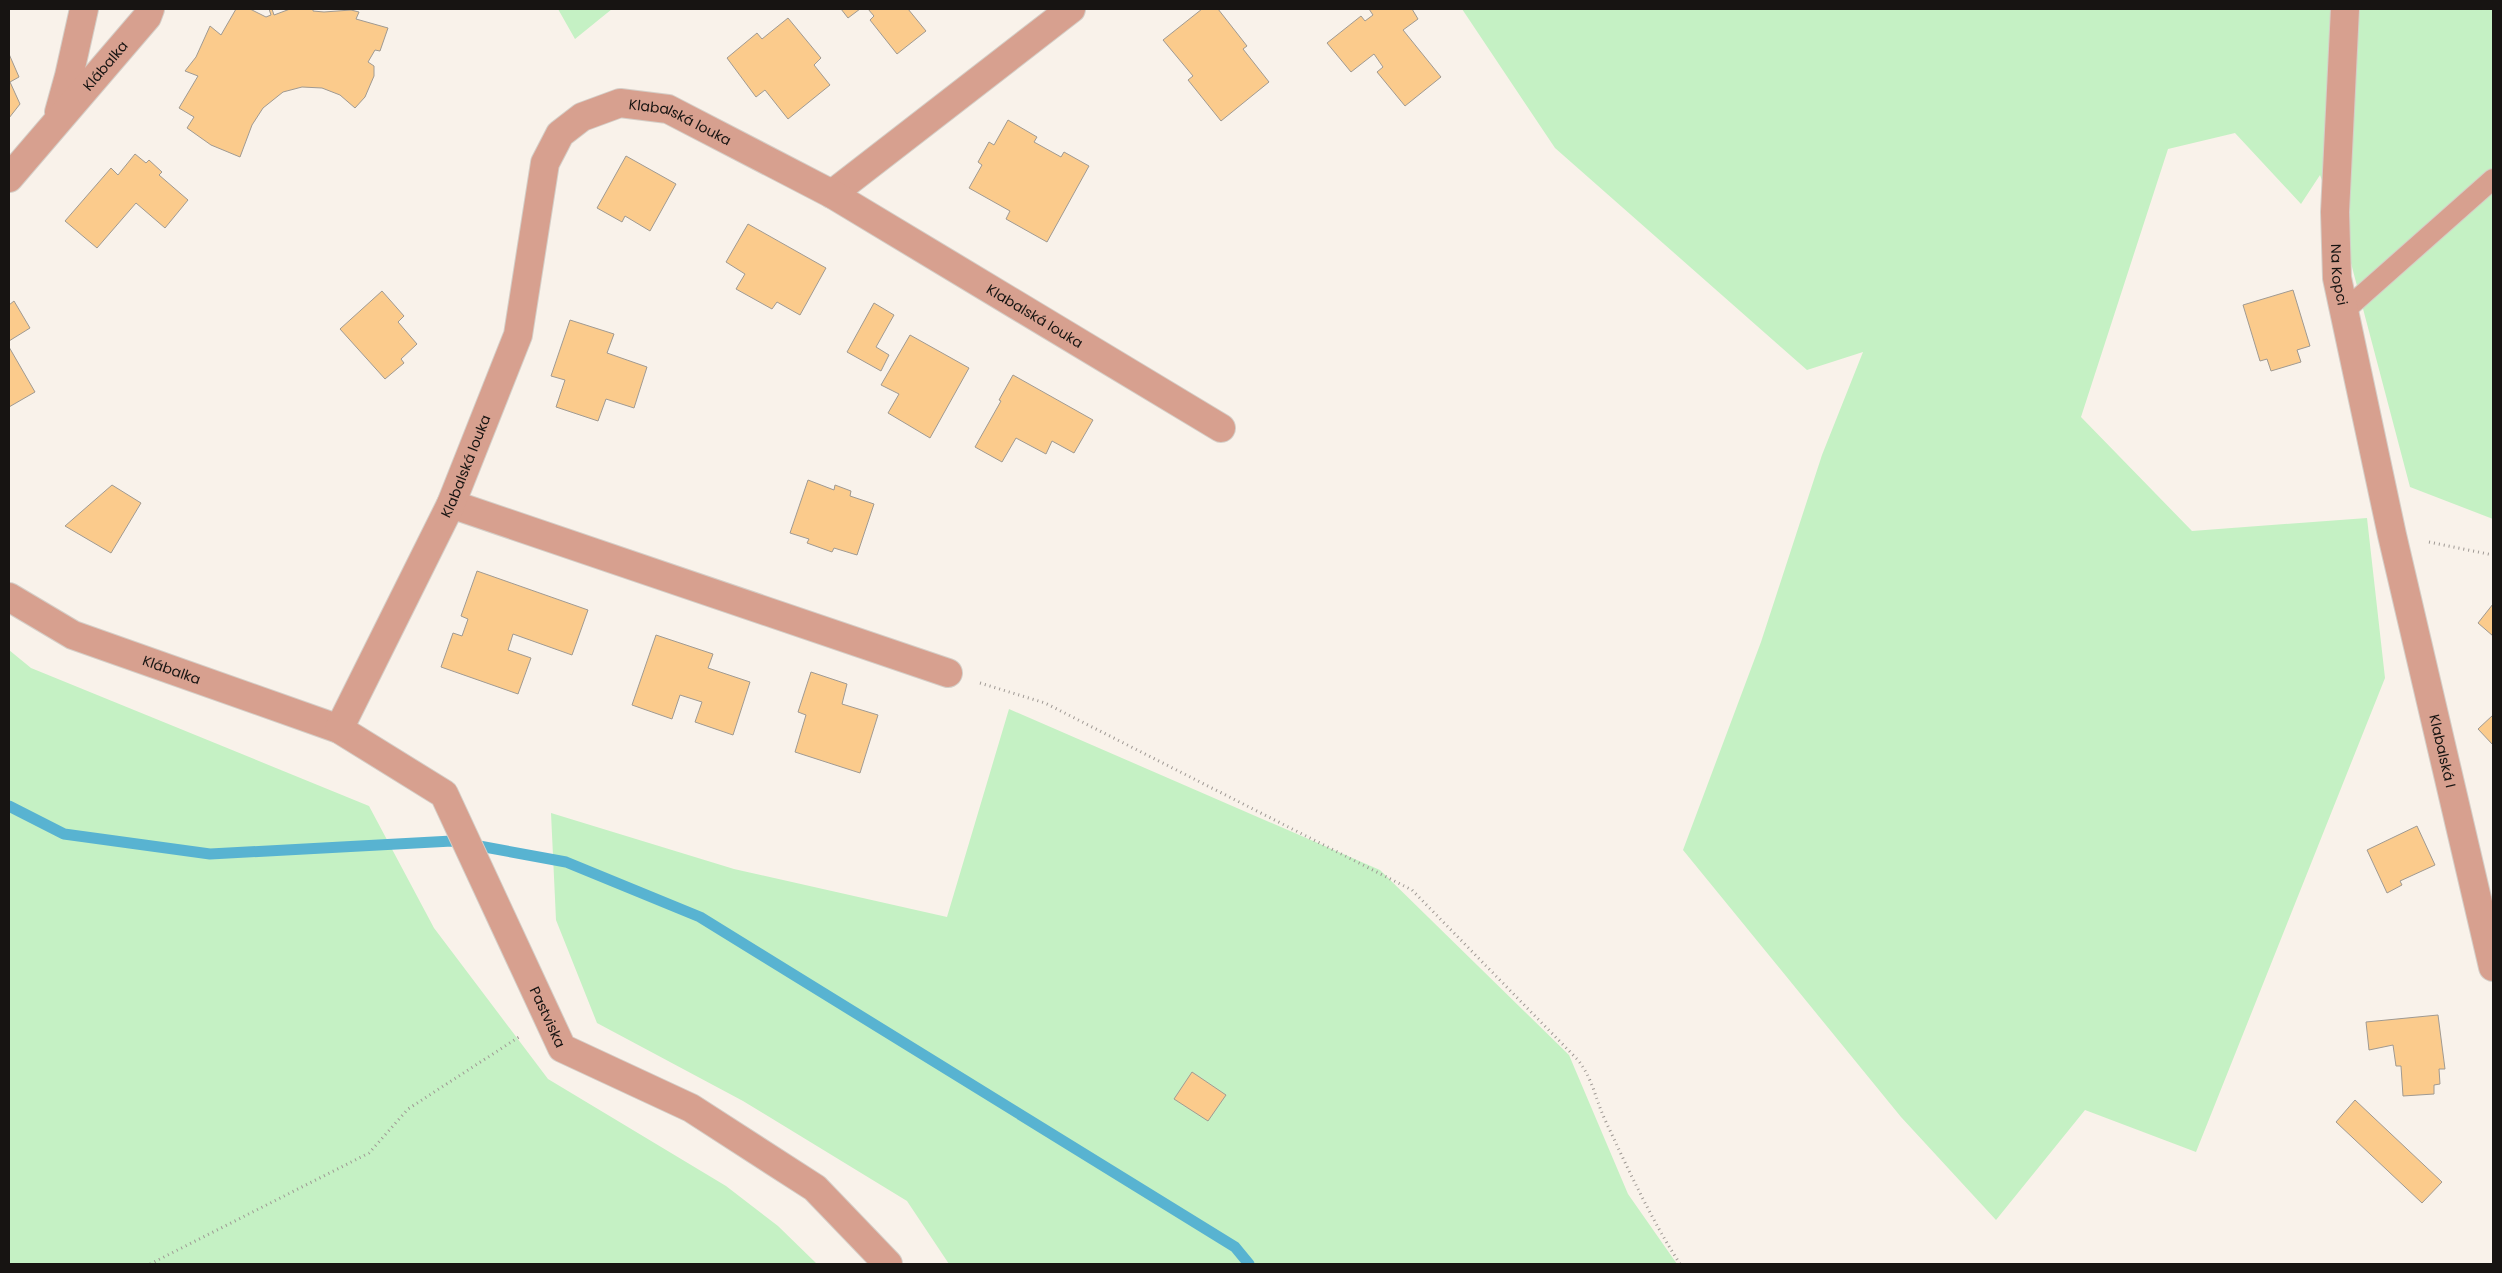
<svg xmlns="http://www.w3.org/2000/svg" width="2502" height="1273" font-family="Poppins,sans-serif">
<rect width="100%" height="100%" fill="#f9f2ea"/>
<!-- green -->
<path fill="#c5f1c4" d="M 558,9 L 612,9 L 575,39 Z
M 1462,9 L 2493,9 L 2493,519 L 2410,487 L 2347,248 L 2320,175 L 2301,204 L 2235,133 L 2168,149 L 2081,417 L 2192,531 L 2367,518 L 2385,678 L 2196,1152 L 2085,1110 L 1996,1220 L 1901,1117 L 1683,850 L 1761,642 L 1822,455 L 1863,352 L 1807,370 L 1555,148 Z
M 9,650 L 31,668 L 369,806 L 434,928 L 548,1079 L 726,1186 L 778,1226 L 817,1264 L 9,1264 Z
M 1009,709 L 1380,870 L 1569,1055 L 1628,1194 L 1677,1264 L 949,1264 L 907,1201 L 743,1101 L 597,1023 L 556,920 L 551,813 L 734,869 L 947,917 Z"/>
<g fill="none" stroke-linecap="round" stroke-linejoin="round">
<!-- stream -->
<path stroke="#58b3d1" stroke-width="11" d="M 9,806 L 64,834 L 210,854 L 452,841 L 566,862 L 700,917 L 1235,1247 L 1249,1264"/>
</g>
<!-- building -->
<path fill="#fbcb8c" stroke="#a09a92" d="M 236,9 L 250,9 L 266,17 L 271,15 L 269,9 L 272,9 L 274,15 L 290,9 L 313,9 L 313,11 L 324,12 L 351,10 L 359,12 L 356,19 L 388,28 L 380,51 L 375,50 L 368,62 L 374,66 L 374,76 L 365,97 L 355,108 L 340,95 L 322,88 L 302,87 L 283,92 L 263,108 L 252,125 L 240,157 L 211,145 L 187,128 L 194,117 L 179,108 L 198,76 L 185,71 L 196,57 L 210,26 L 221,35 Z
M 841,9 L 860,9 L 848,18 Z
M 868,9 L 908,9 L 926,31 L 897,54 L 870,20 L 874,16 Z
M 1202,9 L 1218,9 L 1247,46 L 1243,49 L 1269,82 L 1221,121 L 1188,80 L 1193,76 L 1163,40 Z
M 1369,9 L 1412,9 L 1418,19 L 1403,30 L 1441,77 L 1405,106 L 1377,72 L 1383,67 L 1374,54 L 1351,72 L 1327,43 L 1361,16 L 1365,21 L 1373,15 Z
M 788,18 L 821,58 L 814,65 L 830,85 L 788,119 L 765,90 L 756,97 L 727,58 L 757,33 L 762,39 Z
M 9,54 L 19,77 L 10,82 L 20,104 L 9,118 Z
M 1008,120 L 1037,137 L 1034,142 L 1061,157 L 1064,152 L 1089,166 L 1047,242 L 1006,219 L 1010,211 L 969,188 L 982,165 L 978,162 L 989,142 L 994,145 Z
M 135,154 L 146,163 L 149,160 L 162,172 L 159,175 L 188,200 L 165,228 L 136,203 L 97,248 L 65,221 L 111,168 L 118,175 Z
M 626,156 L 676,184 L 650,231 L 625,216 L 622,222 L 597,208 Z
M 748,224 L 826,268 L 800,315 L 777,302 L 772,309 L 736,289 L 745,274 L 726,262 Z
M 2293,290 L 2310,346 L 2297,350 L 2301,362 L 2271,371 L 2267,359 L 2260,361 L 2243,305 Z
M 382,291 L 404,316 L 398,322 L 417,344 L 401,359 L 404,363 L 385,379 L 340,329 Z
M 14,301 L 30,328 L 9,341 L 9,305 Z
M 874,303 L 894,315 L 876,347 L 889,355 L 881,371 L 847,352 Z
M 570,320 L 614,334 L 607,353 L 647,367 L 634,408 L 606,399 L 598,421 L 556,407 L 565,380 L 551,376 Z
M 910,335 L 969,368 L 930,438 L 888,413 L 899,394 L 881,385 Z
M 9,347 L 35,392 L 9,407 Z
M 1013,375 L 1093,420 L 1074,453 L 1052,441 L 1046,454 L 1016,438 L 1002,462 L 975,447 L 1001,401 L 999,400 Z
M 808,480 L 834,490 L 835,485 L 851,491 L 850,496 L 874,504 L 857,555 L 834,548 L 832,552 L 807,543 L 809,539 L 790,533 Z
M 112,485 L 141,503 L 111,553 L 65,526 Z
M 477,571 L 588,610 L 572,655 L 513,634 L 508,650 L 531,658 L 518,694 L 441,667 L 453,633 L 462,636 L 468,619 L 461,616 Z
M 2493,604 L 2493,636 L 2478,623 Z
M 656,635 L 713,654 L 708,668 L 750,682 L 733,735 L 695,722 L 702,702 L 680,695 L 672,719 L 632,705 Z
M 811,672 L 847,684 L 842,704 L 878,715 L 860,773 L 795,752 L 806,715 L 798,712 Z
M 2493,715 L 2493,745 L 2478,729 Z
M 2417,826 L 2435,865 L 2400,881 L 2402,885 L 2387,893 L 2367,850 Z
M 2438,1015 L 2445,1069 L 2439,1069 L 2440,1084 L 2434,1085 L 2434,1094 L 2403,1096 L 2401,1066 L 2396,1066 L 2393,1045 L 2369,1050 L 2366,1022 Z
M 1192,1072 L 1226,1095 L 1208,1121 L 1174,1099 Z
M 2355,1100 L 2442,1182 L 2422,1203 L 2336,1122 Z"/>
<g fill="none" stroke-linecap="round" stroke-linejoin="round">
<defs>
<path id="service" d="M 2343,312 L 2493,179"/>
<g id="minor">
<path id="s1" d="M 2345,9 L 2335,212 L 2337,278 L 2392,535 L 2493,967"/>
<path d="M 59,112 L 69,76 L 84,9"/>
<path id="s2" d="M 9,178 L 147,17 L 150,9"/>
<path d="M 832,194 L 1071,9"/>
<path d="M 451,504 L 948,673"/>
<path id="s3" d="M 9,597 L 73,635 L 339,729 L 444,794 L 562,1048 L 691,1108 L 815,1188 L 888,1264"/>
<path id="s4" d="M 339,729 L 451,504 L 518,335 L 545,163 L 560,134 L 582,117 L 620,103 L 668,109 L 832,194 L 1221,428"/>
</g>
</defs>
<!-- service casing -->
<use href="#service" stroke="#d5cec7" stroke-width="22"/>
<!-- minor casing -->
<use href="#minor" stroke="#d5cec7" stroke-width="30"/>
<!-- path -->
<path stroke="#9f9994" stroke-width="3" stroke-dasharray="1 4" stroke-linecap="butt" d="M 2429,542 L 2493,555
M 980,683 L 1045,703 L 1412,890 L 1578,1060 C 1594,1081 1595,1099 1606,1122 C 1629,1171 1651,1219 1680,1264
M 150,1264 L 369,1153 L 408,1109 L 519,1037"/>
<!-- service -->
<use href="#service" stroke="#d7a08f" stroke-width="20"/>
<!-- minor -->
<use href="#minor" stroke="#d7a08f" stroke-width="28"/>
</g>
<g text-anchor="middle" stroke-width="5" stroke-linejoin="round" paint-order="stroke">
<!-- street labels -->
<g font-size="14" fill="#171412" stroke="#f9f2ea">
<text dy="5" stroke="none"><textPath href="#s2" startOffset="148">Klábalka</textPath></text>
<text dy="5" stroke="none"><textPath href="#s4" startOffset="772">Klabalská louka</textPath></text>
<text dy="5" stroke="none"><textPath href="#s1" startOffset="266">Na Kopci</textPath></text>
<text dy="5" stroke="none"><textPath href="#s4" startOffset="1178">Klabalská louka</textPath></text>
<text dy="5" stroke="none"><textPath href="#s4" startOffset="292">Klabalská louka</textPath></text>
<text dy="5" stroke="none"><textPath href="#s3" startOffset="179">Klábalka</textPath></text>
<text dy="5" stroke="none"><textPath href="#s1" startOffset="754">Klabalská I</textPath></text>
<text dy="5" stroke="none"><textPath href="#s3" startOffset="726">Pastviska</textPath></text>
</g>
</g>
<!-- border -->
<rect width="2502" height="1273" fill="none" stroke="#171412" stroke-width="20"/>
</svg>
